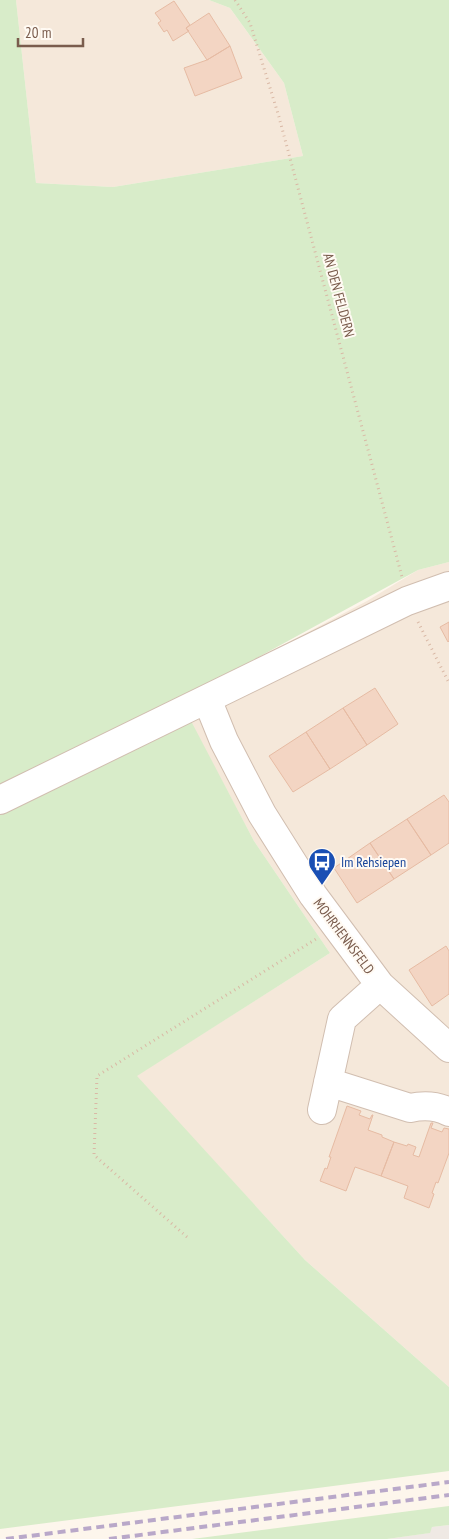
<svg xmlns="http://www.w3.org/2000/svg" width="449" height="1539" font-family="'PT Sans Narrow',sans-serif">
<rect width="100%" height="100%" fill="#fdf6ec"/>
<!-- residential -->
<path fill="#f5e8da" d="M 16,0 L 209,0 L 230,8 L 284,83 L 303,156 L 113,187 L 36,183 Z
M 449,562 L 449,1387 L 305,1260 L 136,1076 L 330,953 L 254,841 L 179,700 L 367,601 L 418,570 Z"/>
<!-- industrial -->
<path fill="#efe9e4" d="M 449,1525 L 449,1539 L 387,1539 L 429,1533 L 432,1527 Z"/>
<!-- green -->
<path fill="#d8ecc9" d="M 0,0 L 16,0 L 36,183 L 113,187 L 303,156 L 284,83 L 230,8 L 209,0 L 449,0 L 449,562 L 418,570 L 180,700 L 254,841 L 330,953 L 137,1076 L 305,1260 L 449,1387 L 449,1471 L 0,1529 Z
M 449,1506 L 449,1525 L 432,1527 L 430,1533 L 387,1539 L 192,1539 Z"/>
<!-- building -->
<path fill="#f3d5c3" stroke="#e6bba3" d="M 174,1 L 190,25 L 186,28 L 189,31 L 173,41 L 167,30 L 164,32 L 158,23 L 161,21 L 155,13 Z
M 209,13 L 230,46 L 207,60 L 186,28 Z
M 230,46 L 242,78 L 195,96 L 184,68 L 207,60 Z
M 449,622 L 449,641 L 448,642 L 440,627 Z
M 375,688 L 398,724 L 367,745 L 343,708 Z
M 343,708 L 367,745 L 330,769 L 306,732 Z
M 306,732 L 330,769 L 293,792 L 269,756 Z
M 444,795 L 449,802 L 449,843 L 431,855 L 407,819 Z
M 407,819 L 431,855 L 394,879 L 370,843 Z
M 370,843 L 394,879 L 357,903 L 334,868 Z
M 446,946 L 449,951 L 449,994 L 432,1006 L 409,970 Z
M 347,1106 L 361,1111 L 359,1115 L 370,1119 L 372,1115 L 373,1115 L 368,1130 L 382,1135 L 382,1137 L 394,1142 L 381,1176 L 355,1167 L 346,1191 L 320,1181 L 325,1168 L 327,1169 L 331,1157 L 329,1157 Z
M 431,1123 L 433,1123 L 431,1128 L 442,1132 L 444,1128 L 449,1129 L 449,1153 L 438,1183 L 436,1182 L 432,1193 L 434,1194 L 429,1208 L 404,1198 L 408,1186 L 381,1176 L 394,1142 L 407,1146 L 408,1144 L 416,1147 L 413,1155 L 419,1157 Z"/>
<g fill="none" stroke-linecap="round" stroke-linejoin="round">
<defs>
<path id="minor" d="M 207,699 L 224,741 L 262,814 L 313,895 L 380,985 L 449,1048
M 0,800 L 407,601 L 449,586
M 328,1082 L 410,1108 C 424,1105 436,1105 449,1112
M 322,1110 L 342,1019 L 380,985"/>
</defs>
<!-- minor casing -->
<use href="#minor" stroke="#d1beb0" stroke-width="30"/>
<!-- path -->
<path stroke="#d9b8a5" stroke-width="3" stroke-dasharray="1 4" stroke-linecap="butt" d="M 235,0 L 250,23 L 279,117 L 402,577
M 418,622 L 449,683
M 187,1237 L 94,1155 L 97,1076 L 316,939"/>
<!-- minor -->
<use href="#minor" stroke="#fff" stroke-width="28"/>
<!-- rail -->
<path stroke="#b9a8c9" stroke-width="4" stroke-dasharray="8 5" stroke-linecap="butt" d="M 6,1539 L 449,1482
M 109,1539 L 449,1495"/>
</g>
<!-- icons -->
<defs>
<symbol id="bus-pin" viewBox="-11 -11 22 30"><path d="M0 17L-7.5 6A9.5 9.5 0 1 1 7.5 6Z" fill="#1a4fb4" stroke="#fffaf3"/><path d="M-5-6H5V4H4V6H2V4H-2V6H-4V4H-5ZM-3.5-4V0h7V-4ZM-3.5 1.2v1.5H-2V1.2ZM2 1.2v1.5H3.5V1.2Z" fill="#fff"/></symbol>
</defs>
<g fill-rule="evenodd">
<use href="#bus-pin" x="306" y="846" width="32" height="43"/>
</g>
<g text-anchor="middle" stroke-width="4" stroke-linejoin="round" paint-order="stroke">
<!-- street labels -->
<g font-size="14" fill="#7a5c4d" stroke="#fffaf3">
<text transform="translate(339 295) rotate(75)" y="5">AN DEN FELDERN</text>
<text transform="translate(344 936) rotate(53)" y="5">MOHRHENNSFELD</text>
</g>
<!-- transit labels -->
<g font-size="14" fill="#164399" stroke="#fffaf3" text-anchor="start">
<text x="341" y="867">Im Rehsiepen</text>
</g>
</g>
<!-- scale -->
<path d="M18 38v8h65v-8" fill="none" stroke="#7a5c4d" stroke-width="2.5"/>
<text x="25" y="38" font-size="15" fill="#7a5c4d" stroke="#fffaf3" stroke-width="4" paint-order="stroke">20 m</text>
</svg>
